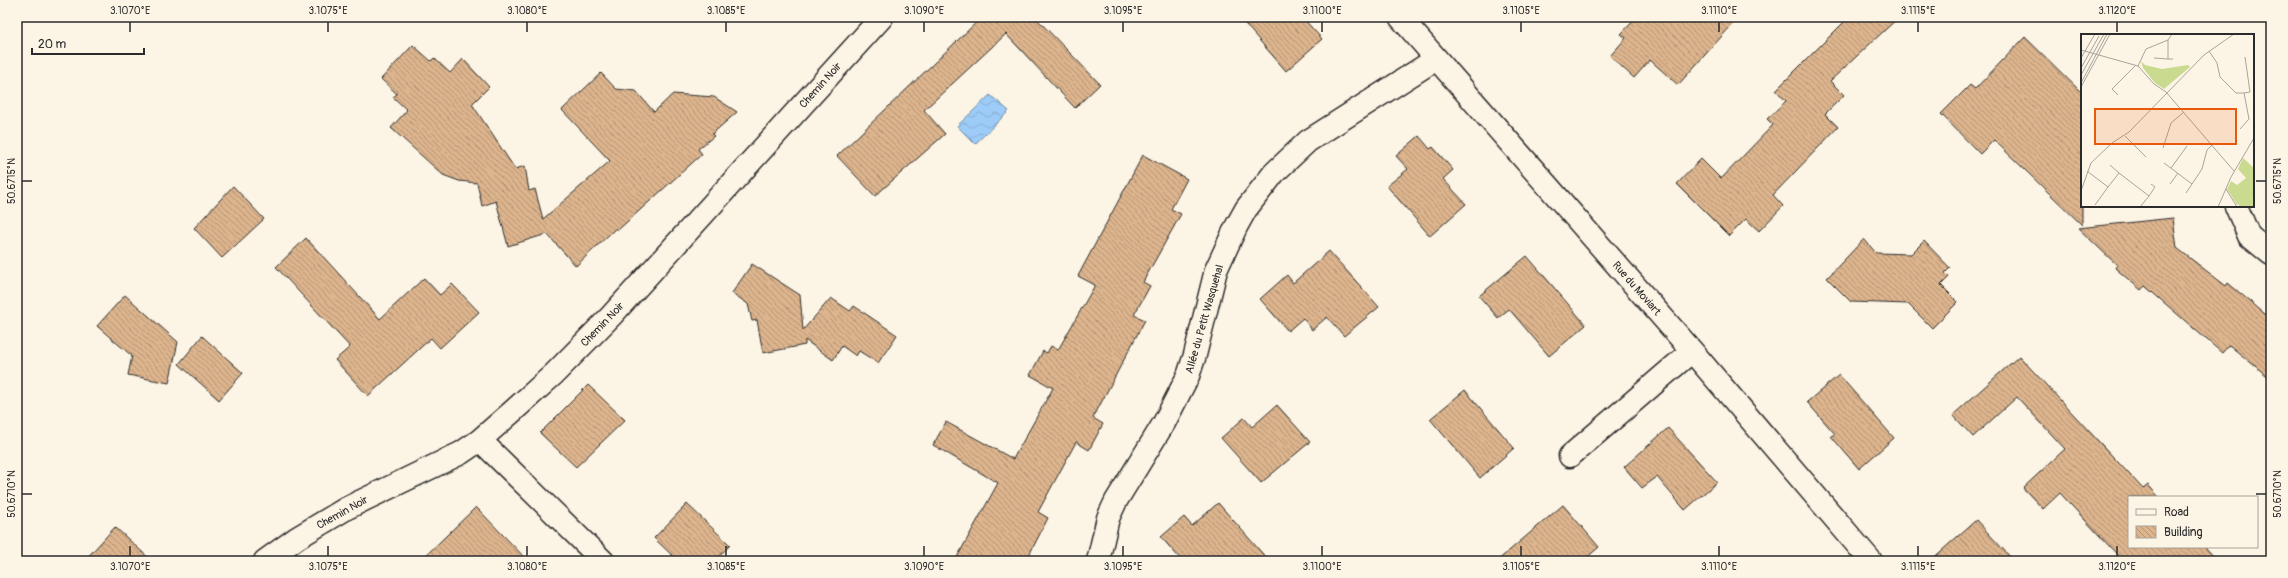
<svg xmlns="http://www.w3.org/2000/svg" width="2288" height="578" font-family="Pangolin,sans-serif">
<defs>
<pattern id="water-waves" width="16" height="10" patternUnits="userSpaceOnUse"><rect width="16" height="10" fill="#9dccf8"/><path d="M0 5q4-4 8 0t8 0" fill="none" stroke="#87afd5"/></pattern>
<pattern id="building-back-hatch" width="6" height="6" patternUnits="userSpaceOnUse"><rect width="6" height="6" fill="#dcb48d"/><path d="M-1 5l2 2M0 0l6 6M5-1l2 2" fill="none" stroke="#b39373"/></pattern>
</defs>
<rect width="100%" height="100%" fill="#fcf5e5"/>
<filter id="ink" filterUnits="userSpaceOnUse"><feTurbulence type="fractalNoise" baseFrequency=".025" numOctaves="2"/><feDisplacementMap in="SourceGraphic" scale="8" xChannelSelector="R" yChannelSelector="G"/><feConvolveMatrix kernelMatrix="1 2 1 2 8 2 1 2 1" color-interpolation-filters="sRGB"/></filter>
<g filter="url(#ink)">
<!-- water -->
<path fill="url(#water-waves)" stroke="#6f8ca6" d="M 990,95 L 1009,111 L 975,144 L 957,126 Z"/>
<!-- building -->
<path fill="url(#building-back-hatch)" stroke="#2b2b2b" d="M 982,17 L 1035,17 L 1100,84 L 1075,108 L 1006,34 L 924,110 L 945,134 L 875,196 L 837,156 Z
M 1239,17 L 1302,17 L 1322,39 L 1286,71 Z
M 1637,17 L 1739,17 L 1678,85 L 1650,60 L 1634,78 L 1610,56 L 1626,38 L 1621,34 Z
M 1849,17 L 1899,17 L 1830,81 L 1844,95 L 1825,114 L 1838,127 L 1773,195 L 1783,206 L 1759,231 L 1746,219 L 1729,236 L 1677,184 L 1701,159 L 1721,179 L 1773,125 L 1767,119 L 1786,101 L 1776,90 Z
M 2025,37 L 2082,93 L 2082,225 L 1994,140 L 1980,154 L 1941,114 L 1970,85 L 1975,89 Z
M 413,45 L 431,61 L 434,58 L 450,73 L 463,59 L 489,87 L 472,104 L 515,169 L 525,166 L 529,191 L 535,189 L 543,219 L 610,161 L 562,110 L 601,73 L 616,89 L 636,91 L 654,112 L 673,94 L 714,97 L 737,112 L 712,134 L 714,136 L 698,149 L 702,154 L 618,230 L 616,228 L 576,266 L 547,234 L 508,246 L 496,201 L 482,206 L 477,183 L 459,181 L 443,175 L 391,128 L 407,110 L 393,97 L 397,94 L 381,79 Z
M 1419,136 L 1430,149 L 1433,147 L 1453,170 L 1443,179 L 1466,204 L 1430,236 L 1387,186 L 1408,169 L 1396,156 Z
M 1143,155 L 1187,179 L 1171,209 L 1181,214 L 1143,282 L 1150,286 L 1134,315 L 1145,320 L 1093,418 L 1103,424 L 1089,450 L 1076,442 L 1038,512 L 1048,518 L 1026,561 L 955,561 L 998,483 L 933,445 L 946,422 L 1013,459 L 1053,388 L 1030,375 L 1043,351 L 1047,353 L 1051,346 L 1058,350 L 1095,285 L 1078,276 Z
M 233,186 L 264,219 L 222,258 L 194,228 Z
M 2173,218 L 2177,248 L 2226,286 L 2228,283 L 2271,319 L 2271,379 L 2229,345 L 2222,353 L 2145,286 L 2141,290 L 2115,268 L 2117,265 L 2078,228 Z
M 306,238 L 380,319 L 424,278 L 440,295 L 452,284 L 479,312 L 440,348 L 431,338 L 368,396 L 335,360 L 350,347 L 276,267 Z
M 1864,239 L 1876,253 L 1911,254 L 1924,241 L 1950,268 L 1945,273 L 1949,277 L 1941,285 L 1958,302 L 1932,328 L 1908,304 L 1851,302 L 1827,278 Z
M 1329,251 L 1379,307 L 1344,336 L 1327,317 L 1312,330 L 1303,318 L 1288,331 L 1260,299 L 1287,275 L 1293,283 Z
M 1527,256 L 1586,325 L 1549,356 L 1509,309 L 1498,318 L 1479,296 Z
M 752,264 L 800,295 L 803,330 L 831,298 L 850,311 L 854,306 L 897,335 L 878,363 L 859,351 L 856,356 L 842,346 L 833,360 L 805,340 L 805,345 L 763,353 L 757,320 L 752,321 L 748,304 L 732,293 Z
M 125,295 L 178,342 L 169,383 L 128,375 L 132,356 L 97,326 Z
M 202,336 L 243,373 L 219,400 L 179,364 Z
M 2019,356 L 2143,489 L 2148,485 L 2159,497 L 2129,497 L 2129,547 L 2205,547 L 2218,561 L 2123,561 L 2060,493 L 2043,509 L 2023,488 L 2065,449 L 2017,397 L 1973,437 L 1953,415 Z
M 1839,375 L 1894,438 L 1859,469 L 1831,436 L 1835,434 L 1807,402 Z
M 588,385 L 625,420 L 576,467 L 540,433 Z
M 1465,390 L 1514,448 L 1480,478 L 1430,419 Z
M 1277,405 L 1310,442 L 1261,483 L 1221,438 L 1244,418 L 1252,427 Z
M 1668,428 L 1717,482 L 1685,510 L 1657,477 L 1642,488 L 1624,467 Z
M 1218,503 L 1269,561 L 1182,561 L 1161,537 L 1184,517 L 1192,526 Z
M 687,504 L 730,545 L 715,561 L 678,561 L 654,538 Z
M 1563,505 L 1599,547 L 1583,561 L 1497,561 Z
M 476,507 L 528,561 L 420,561 Z
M 1976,520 L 2014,561 L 1930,561 Z
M 115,527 L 152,561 L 84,561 Z"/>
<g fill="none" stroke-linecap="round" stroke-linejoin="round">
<defs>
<path id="minor" d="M 1400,17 L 1692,351 L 1871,561
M 2236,206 L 2249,236 L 2271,254
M 480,440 L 603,561
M 1570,456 L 1692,351
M 265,561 L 297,538 L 347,508 L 461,453 L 480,440 L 513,411 L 554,374 L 611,316 L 882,17
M 1098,561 L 1108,518 L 1116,501 L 1164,423 L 1188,376 L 1195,355 L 1216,270 L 1236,227 L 1246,209 L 1274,173 L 1308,141 L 1436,59"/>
</defs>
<!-- minor casing -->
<use href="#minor" stroke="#2b2b2b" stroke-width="25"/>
<!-- minor -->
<use href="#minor" stroke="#fcf5e5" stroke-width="22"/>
</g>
</g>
<!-- ticks -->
<path fill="none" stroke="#2b2b2b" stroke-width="1.5" d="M 130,22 L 130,32M 328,22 L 328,32M 527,22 L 527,32M 726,22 L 726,32M 924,22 L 924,32M 1123,22 L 1123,32M 1322,22 L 1322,32M 1521,22 L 1521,32M 1719,22 L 1719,32M 1918,22 L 1918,32M 2117,22 L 2117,32M 22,181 L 32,181M 2256,181 L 2266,181M 22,494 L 32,494M 2256,494 L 2266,494M 130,546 L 130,556M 328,546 L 328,556M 527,546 L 527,556M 726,546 L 726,556M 924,546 L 924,556M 1123,546 L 1123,556M 1322,546 L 1322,556M 1521,546 L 1521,556M 1719,546 L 1719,556M 1918,546 L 1918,556M 2117,546 L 2117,556"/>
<g text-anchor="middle" stroke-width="4" stroke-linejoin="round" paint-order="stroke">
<!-- street labels -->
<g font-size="11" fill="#2b2b2b" stroke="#fcf5e5">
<text transform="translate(820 85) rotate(-48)" y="4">Chemin Noir</text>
<text transform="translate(1637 288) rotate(49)" y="4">Rue du Moviart</text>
<text transform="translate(1204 319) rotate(-74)" y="4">Allée du Petit Wasquehal</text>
<text transform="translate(602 324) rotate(-46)" y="4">Chemin Noir</text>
<text transform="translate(342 512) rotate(-29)" y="4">Chemin Noir</text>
</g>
</g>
<!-- overview -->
<g transform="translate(2081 34)">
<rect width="173" height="173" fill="#fcf5e5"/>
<path d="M 60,27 L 64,31 L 81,35 L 107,31 L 109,33 L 83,55 L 74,49 L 62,34 ZM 162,124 L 173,134 L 173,159 L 171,165 L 156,171 L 146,155 L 150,147 L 156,151 L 165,144 L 157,135 Z" fill="#cadb8f"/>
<path d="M 173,159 L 173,173 L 157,173 L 159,169 L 171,165 Z" fill="#cadb8f"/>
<path fill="none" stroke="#a8a49b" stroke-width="1" d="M 87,6 L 87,25 L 92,25M 0,16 L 57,32 L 73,50 L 85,58 L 153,137M 128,17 L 136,29 L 139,43 L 155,59 L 163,59 L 168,85 L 159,95M 0,24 L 14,0M 73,24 L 87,25M 57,32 L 65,15 L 87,6 L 91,0M 0,34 L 18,2M 0,41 L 23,0M 0,49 L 26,0M 0,53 L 29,0M 163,59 L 169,58 L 164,23M 37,61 L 31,55 L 55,31M 44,102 L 65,123M 82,114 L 90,89 L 103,78M 83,129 L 111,150M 90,134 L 106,112M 6,137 L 27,153 L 14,171M 38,139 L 68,162 L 74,153 L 70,150M 89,150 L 97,139M 27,153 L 38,139 L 29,131M 145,155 L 156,173M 0,157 L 10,129 L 31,109 L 48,98 L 123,21 L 153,0M 105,159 L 121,135 L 126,116 L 131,111M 59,173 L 68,162M 137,173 L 150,143 L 173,104"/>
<path fill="#e8590c" fill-opacity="0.15" stroke="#e8590c" stroke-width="2" d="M 14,75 L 155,75 L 155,110 L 14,110 Z"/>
<rect width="173" height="173" fill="none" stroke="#2b2b2b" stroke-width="2"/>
</g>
<!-- margin -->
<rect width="2288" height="578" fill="none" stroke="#fcf5e5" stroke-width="44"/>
<!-- legend -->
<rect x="2128" y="496" width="130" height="52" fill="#fcf5e5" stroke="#a8a49b"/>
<rect x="2136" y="509" width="20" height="6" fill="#fcf5e5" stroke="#a8a49b"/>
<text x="2164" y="516" font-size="12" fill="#2b2b2b">Road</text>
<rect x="2136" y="526" width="20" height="12" fill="url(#building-back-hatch)" stroke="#a8a49b"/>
<text x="2164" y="536" font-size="12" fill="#2b2b2b">Building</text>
<!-- scale -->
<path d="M32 48v6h112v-6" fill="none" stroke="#2b2b2b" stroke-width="2"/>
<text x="38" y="48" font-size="12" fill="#2b2b2b" stroke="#fcf5e5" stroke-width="3" paint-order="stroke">20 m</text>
<rect x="22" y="22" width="2244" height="534" fill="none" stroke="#2b2b2b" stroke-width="1.5"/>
<g font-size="10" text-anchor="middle" fill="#2b2b2b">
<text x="130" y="14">3.1070°E</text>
<text x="328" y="14">3.1075°E</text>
<text x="527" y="14">3.1080°E</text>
<text x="726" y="14">3.1085°E</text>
<text x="924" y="14">3.1090°E</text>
<text x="1123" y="14">3.1095°E</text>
<text x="1322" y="14">3.1100°E</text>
<text x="1521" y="14">3.1105°E</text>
<text x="1719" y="14">3.1110°E</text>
<text x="1918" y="14">3.1115°E</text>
<text x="2117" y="14">3.1120°E</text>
<text transform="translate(11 181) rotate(-90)" y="4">50.6715°N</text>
<text transform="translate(2277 181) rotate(-90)" y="4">50.6715°N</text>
<text transform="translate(11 494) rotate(-90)" y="4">50.6710°N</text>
<text transform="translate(2277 494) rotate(-90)" y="4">50.6710°N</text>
<text x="130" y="570">3.1070°E</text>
<text x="328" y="570">3.1075°E</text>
<text x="527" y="570">3.1080°E</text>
<text x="726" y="570">3.1085°E</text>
<text x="924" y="570">3.1090°E</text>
<text x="1123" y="570">3.1095°E</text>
<text x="1322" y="570">3.1100°E</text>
<text x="1521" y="570">3.1105°E</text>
<text x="1719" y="570">3.1110°E</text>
<text x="1918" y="570">3.1115°E</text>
<text x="2117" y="570">3.1120°E</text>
</g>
</svg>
